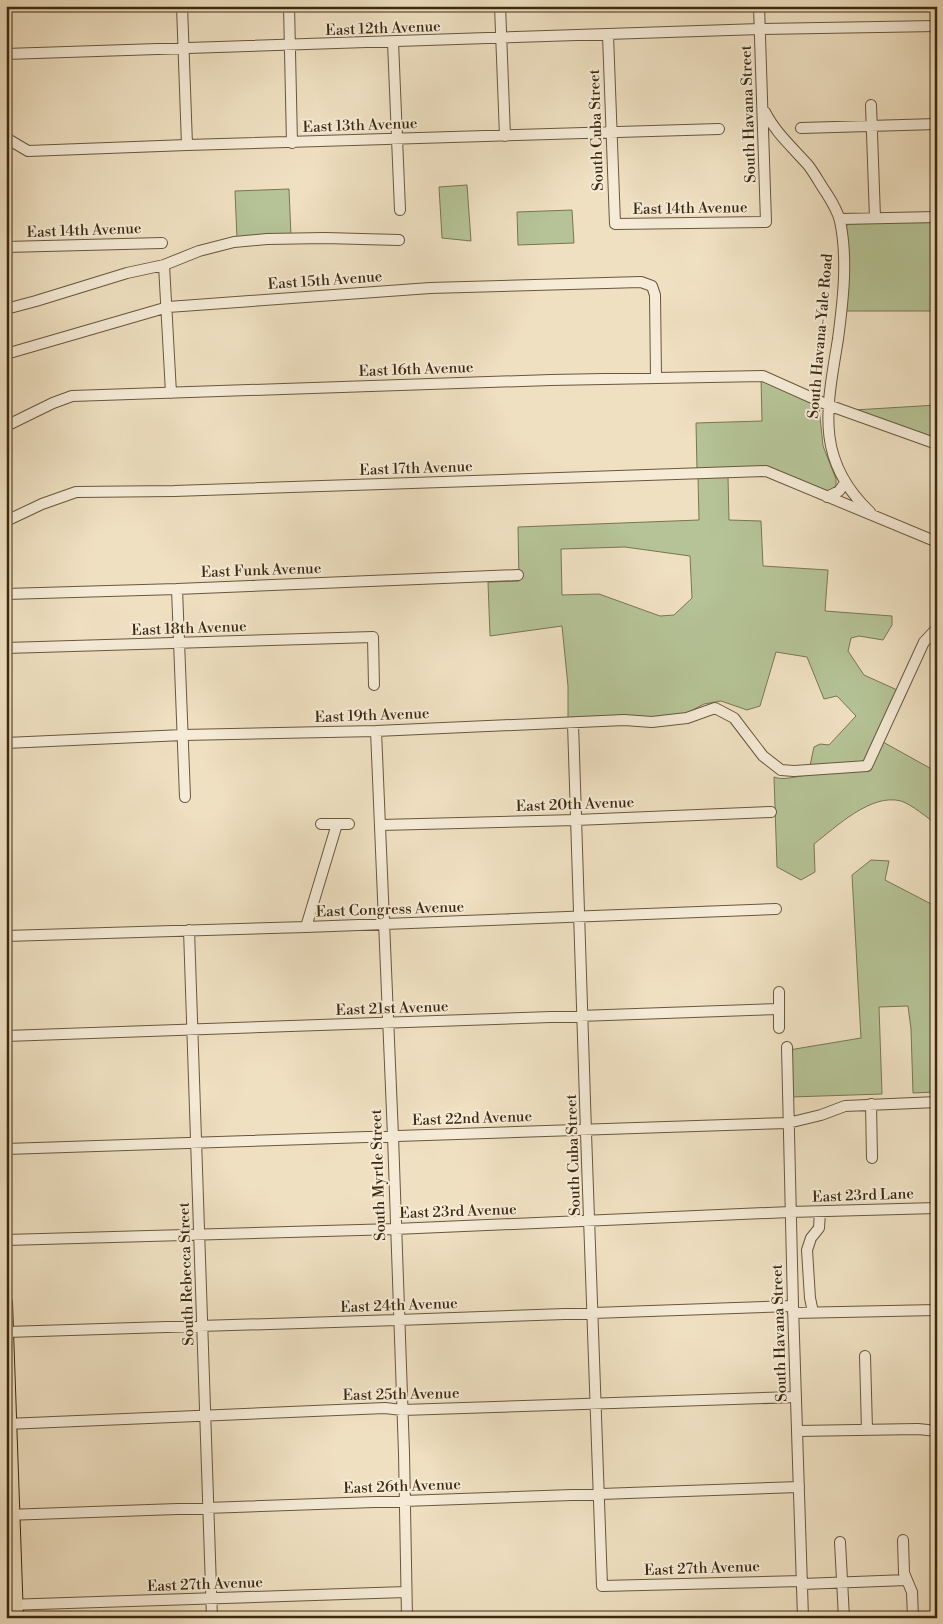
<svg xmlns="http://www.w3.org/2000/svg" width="943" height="1624" font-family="'Libre Bodoni',serif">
<rect width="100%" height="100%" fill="#efe0c1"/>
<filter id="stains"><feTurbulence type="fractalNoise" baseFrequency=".004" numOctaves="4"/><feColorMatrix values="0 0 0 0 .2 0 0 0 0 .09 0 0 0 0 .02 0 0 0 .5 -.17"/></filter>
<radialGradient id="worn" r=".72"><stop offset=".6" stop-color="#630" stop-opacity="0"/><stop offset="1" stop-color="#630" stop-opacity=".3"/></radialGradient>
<!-- green -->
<path fill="#b5c396" stroke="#787652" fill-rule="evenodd" d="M 467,185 L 471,241 L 442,238 L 439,187 Z
M 289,189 L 291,236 L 237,239 L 235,191 Z
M 572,210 L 574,243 L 518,245 L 517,212 Z
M 937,221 L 937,311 L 846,311 L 844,229 L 848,224 Z
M 761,378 L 819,407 L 823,446 L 836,479 L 836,488 L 824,493 L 764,467 L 697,469 L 696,423 L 762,421 Z
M 937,405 L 937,441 L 854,410 Z
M 698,477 L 728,477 L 729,520 L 761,521 L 763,566 L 828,570 L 825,611 L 892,616 L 892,625 L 883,640 L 859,636 L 851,638 L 848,651 L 864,675 L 906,694 L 883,742 L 937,772 L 937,825 C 928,818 911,804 901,801 C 871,793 836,827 814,844 L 815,872 L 801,880 L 777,867 L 774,777 C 784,781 796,776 808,775 L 814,747 L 820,744 L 829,745 L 856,716 L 837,696 L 824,699 L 807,657 L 776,652 L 760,706 L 747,710 L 721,701 L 704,704 L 685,714 L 661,719 L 568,719 L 568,686 L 562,626 L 490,636 L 488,582 L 519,581 L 518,527 L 699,520 ZM 625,547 L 690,556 L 692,598 L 674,615 L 660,616 L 599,594 L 562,595 L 561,549 Z
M 871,860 L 889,861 L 885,880 L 937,907 L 937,1071 L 934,1073 L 934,1092 L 913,1093 L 911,1029 L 908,1006 L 879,1007 L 882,1094 L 791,1097 L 789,1050 L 861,1038 L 852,875 Z"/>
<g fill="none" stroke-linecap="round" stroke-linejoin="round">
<defs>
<path id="minor" d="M 182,6 L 187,145
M 289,6 L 292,143
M 500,6 L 505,136
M 608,35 L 615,224 L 766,222 L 759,6
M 393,42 L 400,210
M 6,54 L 760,29 L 937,26
M 871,105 L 875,218
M 765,112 C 775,132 793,148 808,165 C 815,174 820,184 827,194 C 832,202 838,212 840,221 C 848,259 843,301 838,339 C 827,407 814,459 870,512
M 801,128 L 937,124
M 6,138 L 28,151 L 187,145 L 719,129
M 840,219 L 937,217
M 6,247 L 162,243
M 164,265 L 171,393
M 6,309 L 36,301 L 127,273 L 164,265 L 199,251 L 234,242 L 267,239 L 325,238 L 399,240
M 6,354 L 168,307 L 430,288 L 641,282 L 652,286 L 655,295 L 656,377
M 6,426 L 53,403 L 72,396 L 551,380 L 763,376 L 828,405 L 937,444
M 827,497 L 839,491 L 845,483
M 6,521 L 42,504 L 76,492 L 174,491 L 766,471 L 937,542
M 177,589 L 185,797
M 6,594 L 177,589 L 518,575
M 6,648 L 373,637 L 374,685
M 573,723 C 581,1011 592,1298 602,1586 L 802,1581
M 376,731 L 393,1136 L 404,1453 L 407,1618
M 6,743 L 183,735 L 376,731 L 624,720 L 652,722 L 687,718 L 715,708 L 734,718 L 763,756 L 781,770 L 794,771 L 867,766 L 924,642 L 937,628
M 321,824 L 349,824
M 381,825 L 576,820 L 771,812
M 306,927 L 337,824
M 189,930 L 212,1618
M 6,936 L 306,927 L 776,909
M 779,992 L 779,1028
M 6,1036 L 779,1009
M 787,1047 L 793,1306 L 803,1618
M 871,1104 L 872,1158
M 6,1149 L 788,1123 L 821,1115 L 845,1106 L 937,1102
M 6,1240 L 395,1229 L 790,1212 L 937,1208
M 813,1312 L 810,1298 L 807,1250 L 811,1238 L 819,1228 L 820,1212
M 793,1313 L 937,1310
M 6,1332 L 398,1320 L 793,1306
M 865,1356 L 867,1430
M 6,1424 L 385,1408 L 402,1410 L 796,1397
M 797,1431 L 918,1429 L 937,1431
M 6,1515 L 799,1487
M 903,1540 L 904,1573 L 912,1592 L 913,1618
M 840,1542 L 844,1618
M 802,1584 L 907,1580
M 6,1605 L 406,1592"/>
<path id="major" d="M 6,1302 L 17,1618"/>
</defs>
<!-- minor casing -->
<use href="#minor" stroke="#69573c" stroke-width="12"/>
<!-- major casing -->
<use href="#major" stroke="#3c290f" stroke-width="14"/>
<!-- minor -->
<use href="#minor" stroke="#f5ebd7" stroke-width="10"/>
<!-- major -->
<use href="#major" stroke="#efe0c1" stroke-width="12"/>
</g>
<g text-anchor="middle" stroke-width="4" stroke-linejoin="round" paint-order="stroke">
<!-- street labels -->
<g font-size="15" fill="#3c290f" stroke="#f5ebd7">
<text transform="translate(383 28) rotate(-2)" y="5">East 12th Avenue</text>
<text transform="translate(748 114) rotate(-92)" y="5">South Havana Street</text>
<text transform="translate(360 125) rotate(-2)" y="5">East 13th Avenue</text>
<text transform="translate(596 130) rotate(-92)" y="5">South Cuba Street</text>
<text transform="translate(690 208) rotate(-1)" y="5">East 14th Avenue</text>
<text transform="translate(84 230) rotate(-2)" y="5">East 14th Avenue</text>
<text transform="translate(325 280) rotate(-4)" y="5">East 15th Avenue</text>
<text transform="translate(820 336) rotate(-85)" y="5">South Havana-Yale Road</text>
<text transform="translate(416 369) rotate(-2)" y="5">East 16th Avenue</text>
<text transform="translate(416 468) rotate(-2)" y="5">East 17th Avenue</text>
<text transform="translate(261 570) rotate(-2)" y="5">East Funk Avenue</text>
<text transform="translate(189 628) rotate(-2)" y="5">East 18th Avenue</text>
<text transform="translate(372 715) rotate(-2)" y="5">East 19th Avenue</text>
<text transform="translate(575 804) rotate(-2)" y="5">East 20th Avenue</text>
<text transform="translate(390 909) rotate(-2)" y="5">East Congress Avenue</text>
<text transform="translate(392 1008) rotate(-2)" y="5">East 21st Avenue</text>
<text transform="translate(472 1118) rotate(-2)" y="5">East 22nd Avenue</text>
<text transform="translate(573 1155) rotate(-92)" y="5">South Cuba Street</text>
<text transform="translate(378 1175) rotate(-92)" y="5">South Myrtle Street</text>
<text transform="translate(863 1195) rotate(-2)" y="5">East 23rd Lane</text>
<text transform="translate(458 1211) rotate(-2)" y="5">East 23rd Avenue</text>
<text transform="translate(186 1274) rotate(-92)" y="5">South Rebecca Street</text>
<text transform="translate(399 1305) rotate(-2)" y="5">East 24th Avenue</text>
<text transform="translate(779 1333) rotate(-92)" y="5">South Havana Street</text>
<text transform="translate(401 1394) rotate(-1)" y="5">East 25th Avenue</text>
<text transform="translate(402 1486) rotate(-2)" y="5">East 26th Avenue</text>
<text transform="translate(702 1568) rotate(-2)" y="5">East 27th Avenue</text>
<text transform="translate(205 1584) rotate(-2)" y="5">East 27th Avenue</text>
</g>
</g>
<!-- margin -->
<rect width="943" height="1624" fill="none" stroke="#efe0c1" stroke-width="25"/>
<rect x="8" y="8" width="928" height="1609" fill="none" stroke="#3c290f" stroke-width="2.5"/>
<rect x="12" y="12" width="918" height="1599" fill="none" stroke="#3c290f"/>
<rect width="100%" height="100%" filter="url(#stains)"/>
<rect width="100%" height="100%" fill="url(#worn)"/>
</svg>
